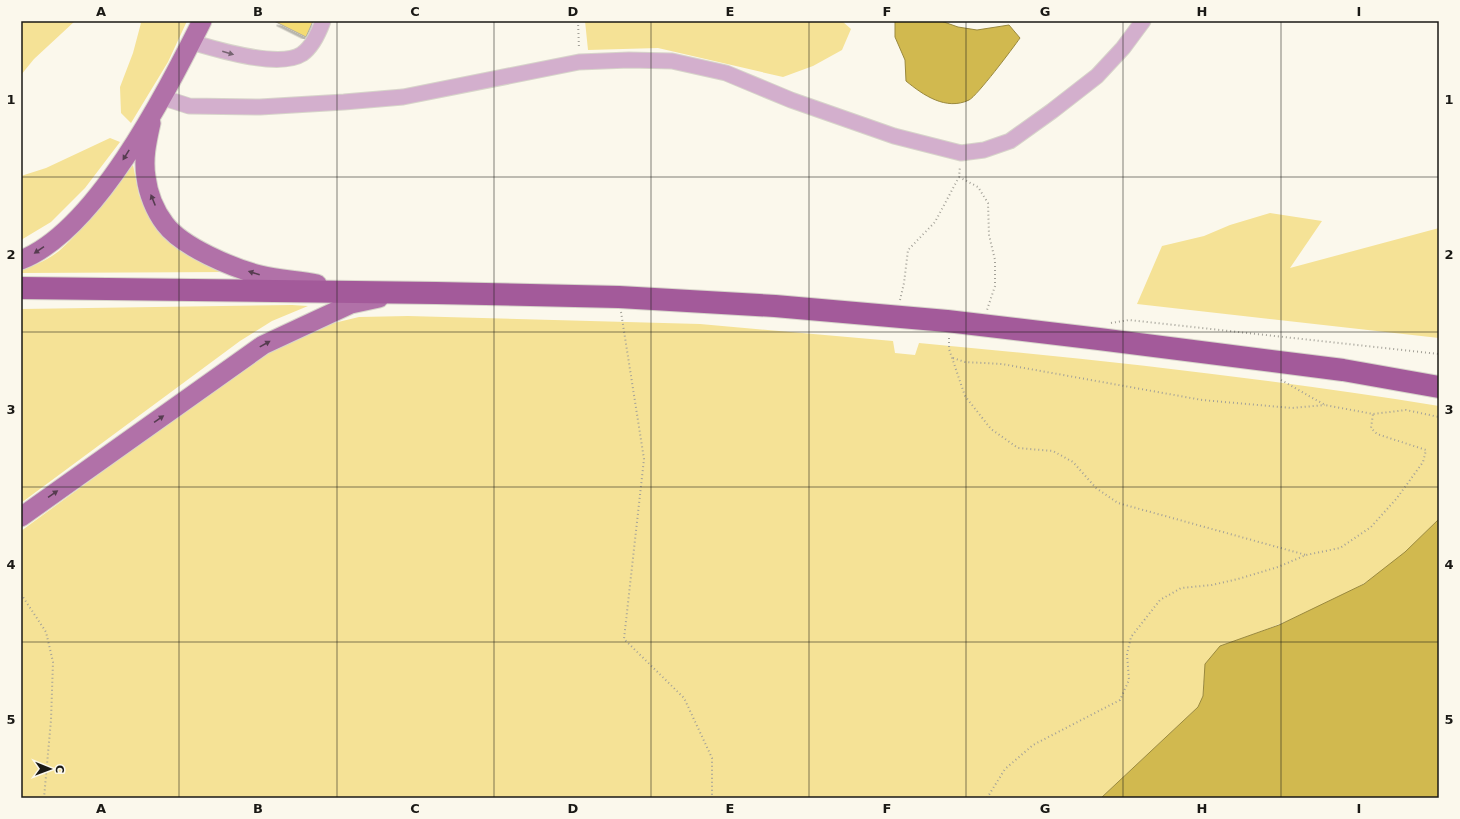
<svg xmlns="http://www.w3.org/2000/svg" width="1460" height="819" font-family="'DejaVu Sans',sans-serif">
<defs>
<filter id="shadow"><feDropShadow dx="2.5" dy="4.5" stdDeviation="0" flood-color="#0004"/></filter>
</defs>
<rect width="100%" height="100%" fill="#fbf8ec"/>
<!-- green -->
<path fill="#f5e296" d="M 21,21 L 75,21 L 34,59 L 21,75 Z
M 138,21 L 187,21 L 168,62 L 131,123 L 121,113 L 120,87 L 133,53 L 141,23 Z
M 585,21 L 842,21 L 851,29 L 842,50 L 813,66 L 783,77 L 658,48 L 588,50 Z
M 110,138 L 120,142 L 85,188 L 51,222 L 21,240 L 21,176 L 46,168 Z
M 133,165 L 139,195 L 161,233 L 230,272 L 21,273 L 21,271 C 34,265 48,260 59,251 C 88,226 108,194 133,165 Z
M 1270,213 L 1322,221 L 1290,268 L 1439,228 L 1439,338 L 1137,304 L 1162,246 L 1204,236 L 1230,225 Z
M 292,305 L 308,306 L 272,321 L 240,341 L 21,503 L 21,309 Z
M 408,316 L 700,324 L 893,341 L 895,353 L 915,355 L 919,343 C 1093,359 1267,378 1439,406 L 1439,519 C 1416,542 1391,568 1363,584 C 1318,610 1269,629 1220,646 L 1203,684 L 1203,696 L 1198,707 L 1101,798 L 21,798 L 21,531 L 266,352 L 313,328 L 359,317 Z"/>
<!-- water -->
<path fill="#d1b94f" stroke="#9a893e" d="M 895,21 L 941,21 L 958,27 L 977,30 L 1009,25 L 1020,38 C 1013,48 977,96 969,100 C 946,111 923,95 906,81 L 905,60 L 895,37 Z
M 1439,519 L 1439,798 L 1101,798 L 1198,707 L 1203,696 L 1205,664 L 1220,646 L 1279,625 L 1364,584 L 1405,552 Z"/>
<!-- building -->
<path fill="#f4db73" stroke="#b0ada2" filter="url(#shadow)" d="M 274,21 L 313,21 L 306,37 Z"/>
<g fill="none" stroke-linecap="round" stroke-linejoin="round">
<defs>
<path id="minor" d="M 191,42 C 215,49 279,69 302,54 C 312,47 319,32 323,21
M 161,97 L 189,106 L 260,107 L 344,102 L 403,97 L 579,62 L 629,60 L 672,61 L 726,73 L 791,100 L 894,136 L 961,153 L 984,150 L 1010,141 L 1052,111 L 1097,76 L 1123,48 L 1143,21"/>
<path id="major" d="M 151,123 C 147,141 143,158 146,177 C 148,193 155,211 165,224 C 182,247 233,268 260,275 C 279,280 298,280 317,284
M 21,260 C 97,230 166,92 202,21
M 21,517 L 263,345 L 351,304 L 379,298"/>
<path id="highway" d="M 21,288 L 436,293 L 619,297 L 775,306 L 947,321 L 1099,339 L 1343,370 L 1439,387"/>
</defs>
<!-- minor casing -->
<use href="#minor" stroke="#d7d4ca" stroke-width="17"/>
<!-- major casing -->
<use href="#major" stroke="#d7d4ca" stroke-width="21"/>
<!-- highway casing -->
<use href="#highway" stroke="#d7d4ca" stroke-width="24"/>
<!-- path -->
<path stroke="#a3a198" stroke-width="2" stroke-dasharray="1 3" stroke-linecap="butt" d="M 578,21 L 579,49
M 959,177 L 978,187 L 988,203 L 989,235 L 995,260 L 995,286 L 987,310
M 900,300 L 904,283 L 908,250 L 935,222 L 959,177 L 960,166
M 621,312 L 644,459 L 624,639 L 684,698 L 712,758 L 712,798
M 1111,323 L 1129,320 L 1439,354
M 949,338 L 949,349 L 965,396 L 991,429 L 1018,448 L 1053,451 L 1073,462 L 1096,488 L 1118,503 L 1306,555
M 953,358 L 965,362 L 1002,364 L 1202,400 L 1292,408 L 1325,405
M 1281,380 L 1325,405 L 1373,414 L 1406,410 L 1439,417
M 21,594 L 46,632 L 53,662 L 51,720 L 44,798
M 987,798 L 1005,769 L 1033,745 L 1120,700 L 1129,680 L 1127,654 L 1131,637 L 1160,600 L 1181,588 L 1212,585 L 1238,579 L 1278,567 L 1306,555 L 1340,548 L 1371,527 L 1397,498 L 1423,462 L 1426,450 L 1377,434 L 1371,428 L 1373,414"/>
<!-- minor -->
<use href="#minor" stroke="#d3afcd" stroke-width="15"/>
<!-- major -->
<use href="#major" stroke="#b171a8" stroke-width="19"/>
<!-- highway -->
<use href="#highway" stroke="#a35a9a" stroke-width="22"/>
</g>
<!-- one-way arrows -->
<defs><path id="oneway-solid" d="M-6-.8H1V-3.2L6.5 0L1 3.2V.8H-6Z"/></defs>
<use fill="#766471" href="#oneway-solid" transform="translate(228 53) rotate(16)"/>
<g fill="#563c50">
<use href="#oneway-solid" transform="translate(126 155) rotate(122)"/>
<use href="#oneway-solid" transform="translate(153 200) rotate(-112)"/>
<use href="#oneway-solid" transform="translate(39 250) rotate(146)"/>
<use href="#oneway-solid" transform="translate(254 273) rotate(-162)"/>
<use href="#oneway-solid" transform="translate(265 344) rotate(-29)"/>
<use href="#oneway-solid" transform="translate(159 419) rotate(-35)"/>
<use href="#oneway-solid" transform="translate(53 494) rotate(-35)"/>
</g>
<!-- grid -->
<path fill="none" stroke="#1a1915" stroke-width="1" stroke-opacity="0.55" d="M 179,21 L 179,798M 337,21 L 337,798M 494,21 L 494,798M 651,21 L 651,798M 809,21 L 809,798M 966,21 L 966,798M 1123,21 L 1123,798M 1281,21 L 1281,798M 21,177 L 1439,177M 21,332 L 1439,332M 21,487 L 1439,487M 21,642 L 1439,642"/>
<!-- border -->
<rect width="1460" height="819" fill="none" stroke="#fbf8ec" stroke-width="44"/>
<!-- north arrow -->
<g transform="translate(50 769) rotate(91)" stroke="#fbf8ec" stroke-width="3" paint-order="stroke">
<path d="M0-3L7 15L0 10L-7 15Z" fill="#1a1915"/>
<text y="-6" font-size="11" font-weight="bold" text-anchor="middle" fill="#1a1915">С</text>
</g>
<rect x="22" y="22" width="1416" height="775" fill="none" stroke="#1a1915" stroke-width="1.5"/>
<g font-size="13" text-anchor="middle" font-weight="bold" fill="#1a1915">
<text x="101" y="16">A</text>
<text x="258" y="16">B</text>
<text x="415" y="16">C</text>
<text x="573" y="16">D</text>
<text x="730" y="16">E</text>
<text x="887" y="16">F</text>
<text x="1045" y="16">G</text>
<text x="1202" y="16">H</text>
<text x="1359" y="16">I</text>
<text x="11" y="104">1</text>
<text x="1449" y="104">1</text>
<text x="11" y="259">2</text>
<text x="1449" y="259">2</text>
<text x="11" y="414">3</text>
<text x="1449" y="414">3</text>
<text x="11" y="569">4</text>
<text x="1449" y="569">4</text>
<text x="11" y="724">5</text>
<text x="1449" y="724">5</text>
<text x="101" y="813">A</text>
<text x="258" y="813">B</text>
<text x="415" y="813">C</text>
<text x="573" y="813">D</text>
<text x="730" y="813">E</text>
<text x="887" y="813">F</text>
<text x="1045" y="813">G</text>
<text x="1202" y="813">H</text>
<text x="1359" y="813">I</text>
</g>
</svg>
